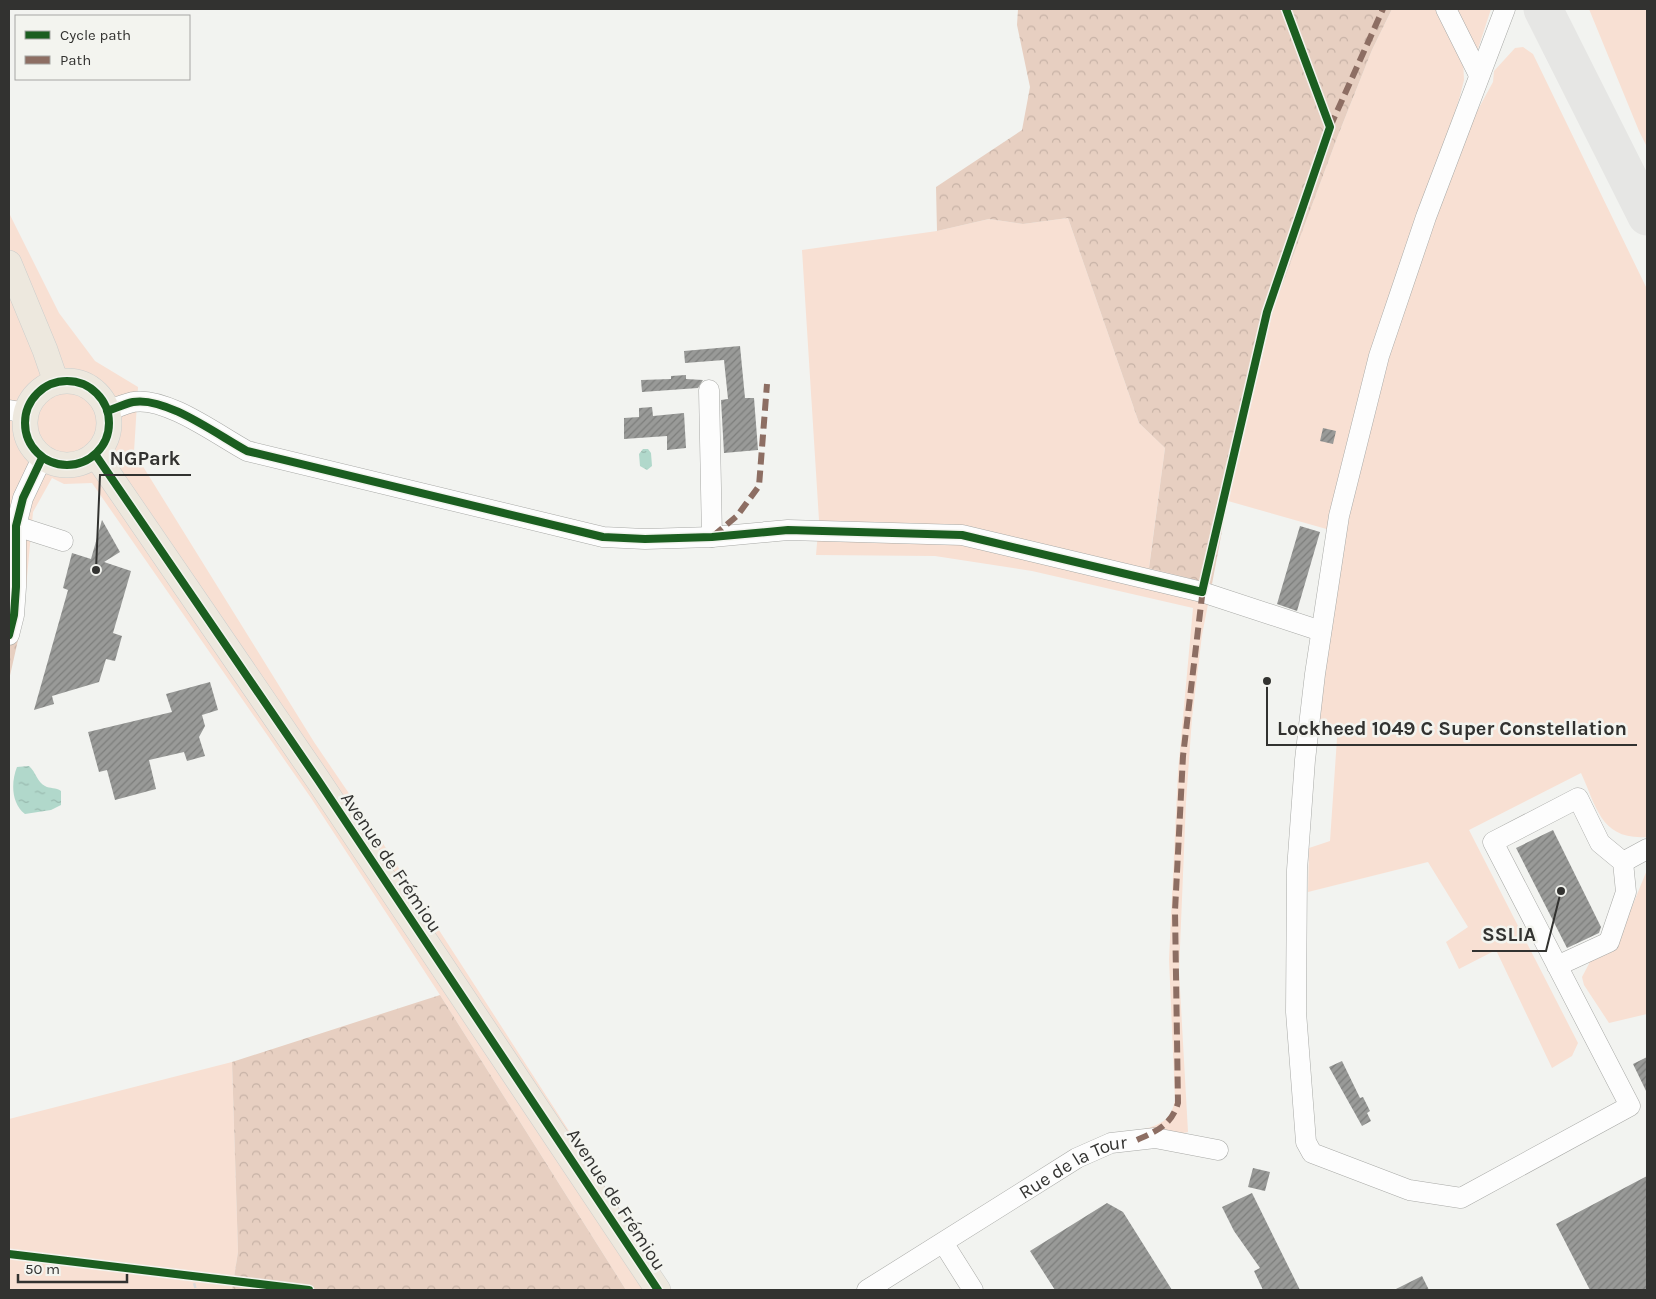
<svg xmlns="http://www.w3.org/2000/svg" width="1656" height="1299" font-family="Karla,sans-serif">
<defs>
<pattern id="forest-crowns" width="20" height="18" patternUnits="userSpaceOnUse" patternTransform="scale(1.25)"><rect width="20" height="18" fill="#e7cfc1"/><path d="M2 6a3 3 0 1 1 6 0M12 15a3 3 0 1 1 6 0" fill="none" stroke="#c7b2a6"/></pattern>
<pattern id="water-ripples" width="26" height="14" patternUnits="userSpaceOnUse" patternTransform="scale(1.25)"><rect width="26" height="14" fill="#b1d8cb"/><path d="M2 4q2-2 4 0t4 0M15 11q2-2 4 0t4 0" fill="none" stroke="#99baaf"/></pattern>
<pattern id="building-hatch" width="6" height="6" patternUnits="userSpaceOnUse" patternTransform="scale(1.25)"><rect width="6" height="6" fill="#999a98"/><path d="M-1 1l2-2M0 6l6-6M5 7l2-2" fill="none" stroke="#7d7e7c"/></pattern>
</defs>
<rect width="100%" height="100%" fill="#f2f3f0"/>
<!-- green -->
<path fill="#f8e0d3" d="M 1392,9 L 1491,9 L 1477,52 L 1463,59 L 1464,80 L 1460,96 L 1330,530 L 1228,501 L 1273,310 L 1337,138 L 1372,50 Z
M 1589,9 L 1647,9 L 1647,147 L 1639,131 Z
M 1523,47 L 1533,54 L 1647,289 L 1647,837 C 1601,840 1597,808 1581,773 L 1469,830 L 1578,1043 L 1572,1056 L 1552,1068 L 1496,950 L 1459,969 L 1446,942 L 1468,927 L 1428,862 L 1308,892 L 1309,848 L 1330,841 L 1338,724 L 1314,726 L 1343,535 L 1376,393 L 1432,216 L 1470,124 L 1493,82 L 1494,71 L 1515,48 Z
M 9,213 L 59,313 L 95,361 L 138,387 L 134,452 L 314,742 L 382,842 L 672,1290 L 626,1290 L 440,995 L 311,798 L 92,483 L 64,484 L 52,478 L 33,512 L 26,588 L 9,588 Z
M 1068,218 L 1139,423 L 1165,448 L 1149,567 L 1212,584 L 1202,635 L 1192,718 L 1186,802 L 1179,971 L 1188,1132 L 1176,1135 L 1145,1129 C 1162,1124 1172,1119 1175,1099 L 1169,959 L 1178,772 L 1193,608 L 1032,571 L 935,556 L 816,555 L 819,520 L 802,250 L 937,231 L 989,219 L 1023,224 Z
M 1647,870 L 1647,1014 L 1609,1023 L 1584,985 L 1582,977 L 1591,960 L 1615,948 Z
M 232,1062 L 238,1252 L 232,1290 L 9,1290 L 9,1119 Z"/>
<!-- forest -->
<path fill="url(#forest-crowns)" d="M 1018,9 L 1392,9 L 1372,50 L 1337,138 L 1273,310 L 1233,472 L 1212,584 L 1149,568 L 1165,448 L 1139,423 L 1068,218 L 1023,224 L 989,219 L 937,231 L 936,187 L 1022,130 L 1030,87 L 1017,25 Z
M 9,588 L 23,618 L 9,680 Z
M 440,995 L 626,1290 L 232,1290 L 238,1252 L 232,1062 Z"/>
<!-- water -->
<path fill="url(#water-ripples)" d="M 643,449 L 648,449 L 651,453 L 652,466 L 647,470 L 640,466 L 639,454 Z
M 29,766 C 36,772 37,782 45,786 C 50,789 56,787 61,791 L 61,805 L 51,810 L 25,814 C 11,803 11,782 17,767 Z"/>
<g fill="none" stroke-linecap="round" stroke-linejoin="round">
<!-- taxiway -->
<path stroke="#e6e6e4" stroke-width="39" d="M 1543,9 L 1647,216"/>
</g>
<!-- building -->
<path fill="url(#building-hatch)" d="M 740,346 L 745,398 L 754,398 L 758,450 L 724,453 L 721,400 L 728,399 L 724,360 L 685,363 L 684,351 Z
M 686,375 L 686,379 L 703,380 L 698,388 L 642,392 L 641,380 L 671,379 L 671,376 Z
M 652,407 L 653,416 L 684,413 L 686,448 L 667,450 L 667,436 L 624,439 L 624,418 L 639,417 L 639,408 Z
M 1323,428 L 1336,431 L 1333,444 L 1320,441 Z
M 102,520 L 120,552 L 104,562 L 131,571 L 113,633 L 122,636 L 115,661 L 106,659 L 99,682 L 52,696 L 54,704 L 34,710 L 68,590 L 63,588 L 72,553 L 91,559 Z
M 1300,526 L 1320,532 L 1297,611 L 1277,604 Z
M 210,682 L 218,710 L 202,715 L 205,726 L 199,737 L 205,756 L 187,761 L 184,752 L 149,760 L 156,789 L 115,800 L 107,770 L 99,772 L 88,732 L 172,712 L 166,694 Z
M 1553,830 L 1601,927 L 1599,933 L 1567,948 L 1516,848 Z
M 1647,1057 L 1647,1093 L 1633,1064 Z
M 1342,1061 L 1360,1098 L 1363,1097 L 1370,1111 L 1367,1113 L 1371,1121 L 1362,1126 L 1329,1067 Z
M 1253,1168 L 1270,1172 L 1265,1191 L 1248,1187 Z
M 1647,1176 L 1647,1290 L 1590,1290 L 1556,1224 Z
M 1252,1193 L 1300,1290 L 1263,1290 L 1254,1271 L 1260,1268 L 1234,1231 L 1222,1207 Z
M 1107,1203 L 1123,1212 L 1172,1290 L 1055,1290 L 1030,1251 Z
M 1422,1276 L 1429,1290 L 1394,1290 Z"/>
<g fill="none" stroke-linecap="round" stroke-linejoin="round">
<defs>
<g id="minor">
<path d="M 1446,9 L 1479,75"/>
<path d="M 1505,9 L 1426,217 L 1379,356 L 1339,516 L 1315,674 L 1305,760 L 1297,870 L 1296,1012 L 1306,1142 L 1312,1153 L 1409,1190 L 1461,1198 L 1630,1106 L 1493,842 L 1578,798 L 1600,843 L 1623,862 L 1626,892 L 1609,942 L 1557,966"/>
<path d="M 709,390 L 712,537"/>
<path d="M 9,410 L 26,413"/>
<path d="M 107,411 C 116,408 124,404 133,402 C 166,396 219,436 247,451 L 603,537 L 645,539 L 712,537 L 788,530 L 962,535 L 1202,592 L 1321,631"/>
<path d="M 16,526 L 63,541"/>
<path d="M 9,635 L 14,615 L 16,587 L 16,526 L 23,498 L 42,458"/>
<path d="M 1623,862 L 1647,849"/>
<path d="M 944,1244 L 973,1290"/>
<path id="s1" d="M 867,1290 L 1077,1158 L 1111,1143 L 1155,1138 L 1218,1150"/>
</g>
<path id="major" d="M 9,263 L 45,350 L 56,382
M25 423a42 42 0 1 1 84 0a42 42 0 1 1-84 0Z
M 95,454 L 318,780 L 658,1290"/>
</defs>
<!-- minor casing -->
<use href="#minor" stroke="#a8a9a6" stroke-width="21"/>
<!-- major casing -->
<use href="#major" stroke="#cdcecc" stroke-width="26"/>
<!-- path -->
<path stroke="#dadad9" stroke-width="2.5" stroke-dasharray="5 2.5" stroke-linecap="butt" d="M 192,1276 L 196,1290"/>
<!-- minor -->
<use href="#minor" stroke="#fdfdfd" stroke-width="20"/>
<!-- major -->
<use href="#major" stroke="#ede8de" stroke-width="25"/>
<!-- quiet -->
<path stroke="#8d6e63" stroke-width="6" stroke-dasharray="12 6" stroke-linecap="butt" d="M 1330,127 L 1383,9
M 713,536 L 737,516 L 759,486 L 767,384
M 1137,1140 C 1156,1131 1171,1126 1178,1103 L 1175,911 L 1183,756 L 1203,588"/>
<defs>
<path id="cycleway" d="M25 423a42 42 0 1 1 84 0a42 42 0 1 1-84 0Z
M 107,411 C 116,408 124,404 133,402 C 166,396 219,436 247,451 L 603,537 L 645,539 L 712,537 L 788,530 L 962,535 L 1202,592 L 1267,312 L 1330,127 L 1286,9
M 95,454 L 318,780 L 658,1290
M 9,635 L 14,615 L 16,587 L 16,526 L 23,498 L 42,458
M 9,1254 L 309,1290"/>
</defs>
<!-- cycleway casing -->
<use href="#cycleway" stroke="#f3f4ef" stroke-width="11"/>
<!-- cycleway -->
<use href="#cycleway" stroke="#1b5e20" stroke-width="8"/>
</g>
<g text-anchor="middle" stroke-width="5" stroke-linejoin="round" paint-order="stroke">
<!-- street labels -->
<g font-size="19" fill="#323230" stroke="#f3f4ef">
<text transform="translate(392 862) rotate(56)" y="7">Avenue de Frémiou</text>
<text dy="7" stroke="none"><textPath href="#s1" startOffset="241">Rue de la Tour</textPath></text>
<text transform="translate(617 1199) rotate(57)" y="7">Avenue de Frémiou</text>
</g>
</g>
<!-- callouts -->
<path fill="none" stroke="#323230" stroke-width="2" d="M96 570L100 475H191M1267 681L1267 745H1637M1561 891L1546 951H1472"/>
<g fill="#323230" stroke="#f3f4ef" stroke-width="2">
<circle cx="96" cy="570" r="5"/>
<circle cx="1267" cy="681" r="5"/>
<circle cx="1561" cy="891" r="5"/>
</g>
<g font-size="20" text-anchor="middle" font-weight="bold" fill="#323230" stroke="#f3f4ef" stroke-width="5" stroke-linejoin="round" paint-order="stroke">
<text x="145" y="465">NGPark</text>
<text x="1452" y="735">Lockheed 1049 C Super Constellation</text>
<text x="1509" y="941">SSLIA</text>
</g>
<!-- border -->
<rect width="1656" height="1299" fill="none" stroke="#323230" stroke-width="20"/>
<!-- legend -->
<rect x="15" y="15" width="175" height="65" fill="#f3f4ef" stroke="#a6a6a3"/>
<rect x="25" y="31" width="25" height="8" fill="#1b5e20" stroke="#a6a6a3"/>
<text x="60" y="40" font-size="15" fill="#323230">Cycle path</text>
<rect x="25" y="56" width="25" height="8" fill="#8d6e63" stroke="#a6a6a3"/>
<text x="60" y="65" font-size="15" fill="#323230">Path</text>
<!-- scale -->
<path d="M18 1274v8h109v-8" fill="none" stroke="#323230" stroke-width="2.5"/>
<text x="25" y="1274" font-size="15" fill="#323230" stroke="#f3f4ef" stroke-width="4" paint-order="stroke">50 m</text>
</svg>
